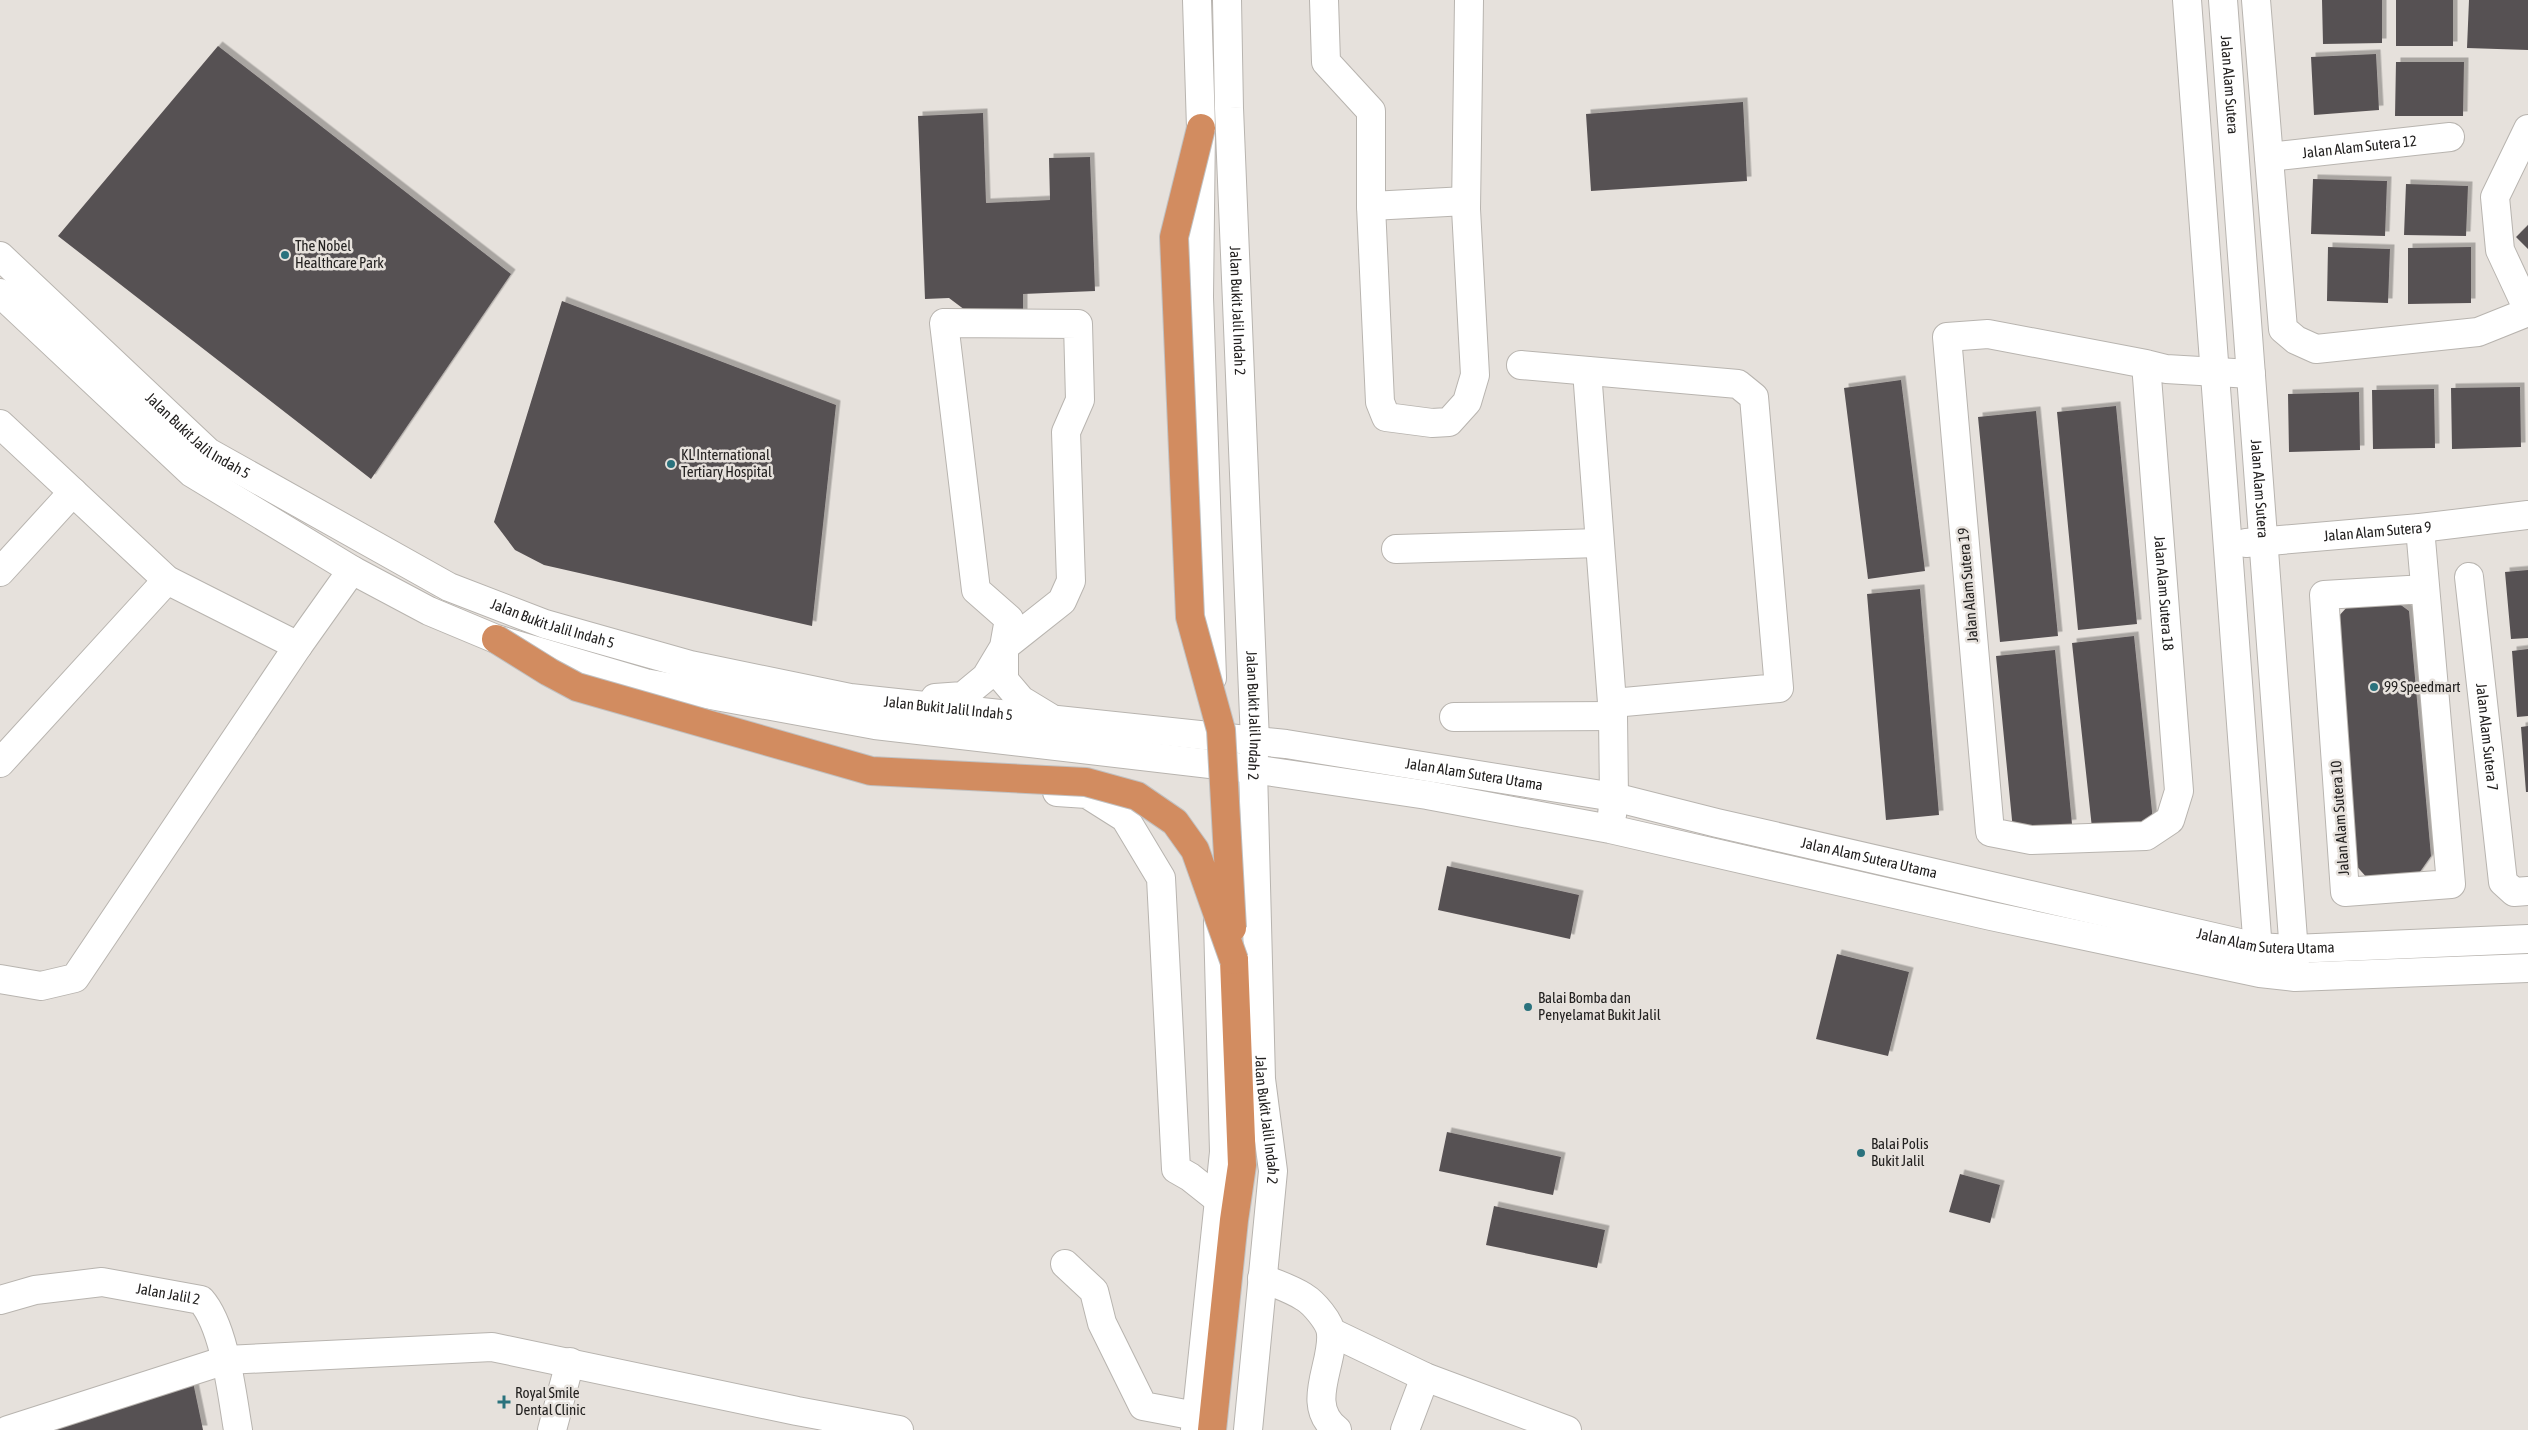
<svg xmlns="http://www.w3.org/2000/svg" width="2528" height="1430" font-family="'Asap Condensed',sans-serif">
<defs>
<filter id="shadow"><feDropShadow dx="4.5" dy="-4.5" stdDeviation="0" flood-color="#0004"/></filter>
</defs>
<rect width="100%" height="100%" fill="#e6e1dc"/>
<!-- building -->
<path fill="#575153" filter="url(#shadow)" d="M 2322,0 L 2382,0 L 2382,43 L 2323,44 Z
M 2396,0 L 2453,0 L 2453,46 L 2396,46 Z
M 2469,0 L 2528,0 L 2528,50 L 2467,48 Z
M 218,46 L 511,274 L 371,479 L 58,236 Z
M 2376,54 L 2379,110 L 2314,115 L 2311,57 Z
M 2396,62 L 2464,62 L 2463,116 L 2395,116 Z
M 1743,102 L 1747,181 L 1591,191 L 1586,114 Z
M 983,113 L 986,203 L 1050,200 L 1049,158 L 1090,157 L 1095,291 L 1023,294 L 1023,320 L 981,322 L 949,298 L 925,299 L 918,116 Z
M 2313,179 L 2387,181 L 2385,236 L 2311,234 Z
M 2406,184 L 2468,186 L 2466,236 L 2404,235 Z
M 2528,225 L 2528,249 L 2516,237 Z
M 2328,247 L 2390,249 L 2388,303 L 2327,301 Z
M 2471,247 L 2471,303 L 2408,304 L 2408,248 Z
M 562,301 L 836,405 L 812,626 L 544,565 L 515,550 L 494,522 Z
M 1901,380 L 1925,571 L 1868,579 L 1844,388 Z
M 2520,387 L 2521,447 L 2452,449 L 2451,388 Z
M 2434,389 L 2435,448 L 2373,449 L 2372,390 Z
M 2359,392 L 2360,450 L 2289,452 L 2288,394 Z
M 2116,406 L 2137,624 L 2078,630 L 2057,412 Z
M 2036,411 L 2058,636 L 2000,642 L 1978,417 Z
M 2528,570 L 2528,638 L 2511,639 L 2505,572 Z
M 1920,589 L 1939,815 L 1886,820 L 1867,594 Z
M 2394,600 L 2409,611 L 2431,856 L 2417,876 L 2369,880 L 2352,861 L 2337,618 L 2349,605 Z
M 2134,636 L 2153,821 L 2092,828 L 2072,643 Z
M 2528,649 L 2528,716 L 2517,717 L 2512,651 Z
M 2055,650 L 2072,824 L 2013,830 L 1996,656 Z
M 2528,726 L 2528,792 L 2526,792 L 2521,727 Z
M 1447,866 L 1579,895 L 1570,939 L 1438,910 Z
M 1837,954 L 1909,972 L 1888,1056 L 1816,1039 Z
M 1447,1132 L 1561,1157 L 1553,1195 L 1439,1171 Z
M 1960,1174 L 2000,1185 L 1990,1223 L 1949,1212 Z
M 1494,1206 L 1605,1230 L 1597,1268 L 1486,1245 Z
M 193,1382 L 203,1430 L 49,1430 Z"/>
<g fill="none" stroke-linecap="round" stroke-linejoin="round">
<defs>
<g id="minor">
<path d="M 1197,0 L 1201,128 L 1199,297 L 1212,678"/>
<path id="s1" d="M 1227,0 L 1229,108 L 1255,741 L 1253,769 L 1261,1079 L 1273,1171 L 1248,1430"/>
<path d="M 1324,0 L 1326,62 L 1371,111 L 1371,206 L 1380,402 L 1386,417 L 1432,423 L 1449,422 L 1467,402 L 1475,375 L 1466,209 L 1469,0"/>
<path d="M 2187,0 L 2259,964"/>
<path id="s2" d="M 2223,0 L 2295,966"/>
<path d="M 2256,0 L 2283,329 L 2296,340 L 2316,349 L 2478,332 L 2528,312"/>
<path d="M 2528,129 L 2495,197 L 2500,250 L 2528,310"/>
<path id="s3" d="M 2269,157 L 2450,137"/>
<path d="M 1371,206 L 1466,201"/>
<path id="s4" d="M 0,256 L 208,452 L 449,587 L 545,624 L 690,665 L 850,698 L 1286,744 L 1614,797 L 1717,823 L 2257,947 L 2293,949 L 2528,939"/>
<path d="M 0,293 L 192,473 L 352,570 L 429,611 L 496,639 L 645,683 L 875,725 L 1253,769 L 1427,795 L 1610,829 L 1991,916 L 2260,973 L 2295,977 L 2528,968"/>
<path id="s5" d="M 2146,364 L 2179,791 L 2170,820 L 2146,836 L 2031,840 L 1990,832 L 1947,337 L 1988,334 L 2146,364 L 2166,369 L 2251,374"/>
<path d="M 1521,365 L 1738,384 L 1754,397 L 1779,688 L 1613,703"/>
<path d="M 1587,371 L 1613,716 L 1614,797 L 1612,815"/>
<path d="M 0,424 L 167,580 L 298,646"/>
<path d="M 2420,528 L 2451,884 L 2345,892 L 2324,595 L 2425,589"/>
<path id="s6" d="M 2246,543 L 2420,528 L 2528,515"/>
<path d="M 1396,549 L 1599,543"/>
<path d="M 0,572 L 73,492"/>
<path id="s7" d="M 2469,577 L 2503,882 L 2514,892 L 2528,891"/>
<path d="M 935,698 L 963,696 L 986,677 L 1004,647 L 1009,619 L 976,590 L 944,323 L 1078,324 L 1080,400 L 1066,432 L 1071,581 L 1062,601 L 1004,647 L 1004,680 L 1021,700 L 1049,717"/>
<path d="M 1454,717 L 1613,716"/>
<path d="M 0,763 L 167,580"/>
<path d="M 1057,792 L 1087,794 L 1125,818 L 1161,878 L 1176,1169 L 1190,1177 L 1219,1200"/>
<path d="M 0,979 L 41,986 L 75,978 L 298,646 L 352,570"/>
<path d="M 1065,1264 L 1094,1291 L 1102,1323 L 1143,1406 L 1196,1416"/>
<path d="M 1262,1278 C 1276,1284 1292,1289 1304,1297 C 1314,1303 1330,1322 1331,1333 C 1334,1365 1304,1405 1337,1430"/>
<path id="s8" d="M 0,1300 L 35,1290 L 102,1282 L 201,1300 C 225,1327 232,1395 238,1430"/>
<path d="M 1331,1332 L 1425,1377 L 1567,1430"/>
<path d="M 8,1430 L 226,1360 L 492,1347 L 797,1411 L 899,1430"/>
<path d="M 552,1430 L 570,1362"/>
<path d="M 1195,1430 L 1224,1152 L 1218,921"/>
<path d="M 1405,1430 L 1425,1377"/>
</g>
<path id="highway" d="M 1212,1430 L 1234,1220 L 1242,1165 L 1234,960"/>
</defs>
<!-- minor casing -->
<use href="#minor" stroke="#b8b4af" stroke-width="30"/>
<!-- highway casing -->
<use href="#highway" stroke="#c1c1c1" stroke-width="30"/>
<!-- minor -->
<use href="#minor" stroke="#fff" stroke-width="28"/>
<!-- highway -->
<use href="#highway" stroke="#d28c60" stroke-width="28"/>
<defs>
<path id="highway-bridge" d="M 1201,128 L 1174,237 L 1190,617 L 1221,730 L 1232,928
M 496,639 L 549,672 L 577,687 L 871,771 L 1086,782 L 1137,796 L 1175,822 L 1195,850 L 1234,960"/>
</defs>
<!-- highway-bridge casing -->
<use href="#highway-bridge" stroke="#c1c1c1" stroke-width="30" stroke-linecap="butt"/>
<!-- highway-bridge -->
<use href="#highway-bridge" stroke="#d28c60" stroke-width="28"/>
</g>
<!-- markers -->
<g fill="#2a727d" stroke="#e6e1dc" stroke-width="2">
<circle cx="285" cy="255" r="5"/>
<circle cx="671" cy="464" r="5"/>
<circle cx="2374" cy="687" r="5"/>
<circle cx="1528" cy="1007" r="5"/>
<circle cx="1861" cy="1153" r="5"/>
<path d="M501.5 1394.5h5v5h5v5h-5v5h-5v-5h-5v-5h5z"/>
</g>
<g text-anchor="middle" stroke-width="5" stroke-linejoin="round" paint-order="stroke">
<!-- street labels -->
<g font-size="15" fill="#232120" stroke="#e6e1dc">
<text dy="5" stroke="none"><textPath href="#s2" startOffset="85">Jalan Alam Sutera</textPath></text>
<text dy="5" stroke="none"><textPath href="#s3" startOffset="91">Jalan Alam Sutera 12</textPath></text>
<text dy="5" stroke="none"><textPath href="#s1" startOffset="311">Jalan Bukit Jalil Indah 2</textPath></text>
<text dy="5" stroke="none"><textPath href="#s4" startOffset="268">Jalan Bukit Jalil Indah 5</textPath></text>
<text dy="5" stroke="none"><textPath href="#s2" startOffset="490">Jalan Alam Sutera</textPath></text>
<text dy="5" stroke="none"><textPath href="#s6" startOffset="132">Jalan Alam Sutera 9</textPath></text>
<text transform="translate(1968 585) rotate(-95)" y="5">Jalan Alam Sutera 19</text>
<text dy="5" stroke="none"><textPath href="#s5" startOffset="230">Jalan Alam Sutera 18</textPath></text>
<text dy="5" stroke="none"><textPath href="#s4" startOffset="672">Jalan Bukit Jalil Indah 5</textPath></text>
<text dy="5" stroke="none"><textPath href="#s4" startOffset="1078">Jalan Bukit Jalil Indah 5</textPath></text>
<text dy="5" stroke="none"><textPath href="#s1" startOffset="716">Jalan Bukit Jalil Indah 2</textPath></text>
<text dy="5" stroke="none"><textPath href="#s7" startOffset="161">Jalan Alam Sutera 7</textPath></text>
<text dy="5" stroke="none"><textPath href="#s4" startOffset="1608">Jalan Alam Sutera Utama</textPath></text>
<text transform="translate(2340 818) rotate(-94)" y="5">Jalan Alam Sutera 10</text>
<text dy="5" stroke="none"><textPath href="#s4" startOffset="2012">Jalan Alam Sutera Utama</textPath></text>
<text dy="5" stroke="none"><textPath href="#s4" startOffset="2418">Jalan Alam Sutera Utama</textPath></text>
<text dy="5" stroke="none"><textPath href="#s1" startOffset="1121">Jalan Bukit Jalil Indah 2</textPath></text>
<text dy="5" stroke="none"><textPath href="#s8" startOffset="171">Jalan Jalil 2</textPath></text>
</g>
<!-- poi labels -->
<g font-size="15" fill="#232120" stroke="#e6e1dc" text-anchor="start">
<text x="295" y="251">The Nobel<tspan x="295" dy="17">Healthcare Park</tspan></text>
<text x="681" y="460">KL International<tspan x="681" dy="17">Tertiary Hospital</tspan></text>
<text x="2384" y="692">99 Speedmart</text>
<text x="1538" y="1003">Balai Bomba dan<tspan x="1538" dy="17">Penyelamat Bukit Jalil</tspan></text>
<text x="1871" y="1149">Balai Polis<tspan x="1871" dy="17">Bukit Jalil</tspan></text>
<text x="515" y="1398">Royal Smile<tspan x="515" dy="17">Dental Clinic</tspan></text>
</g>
</g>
</svg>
